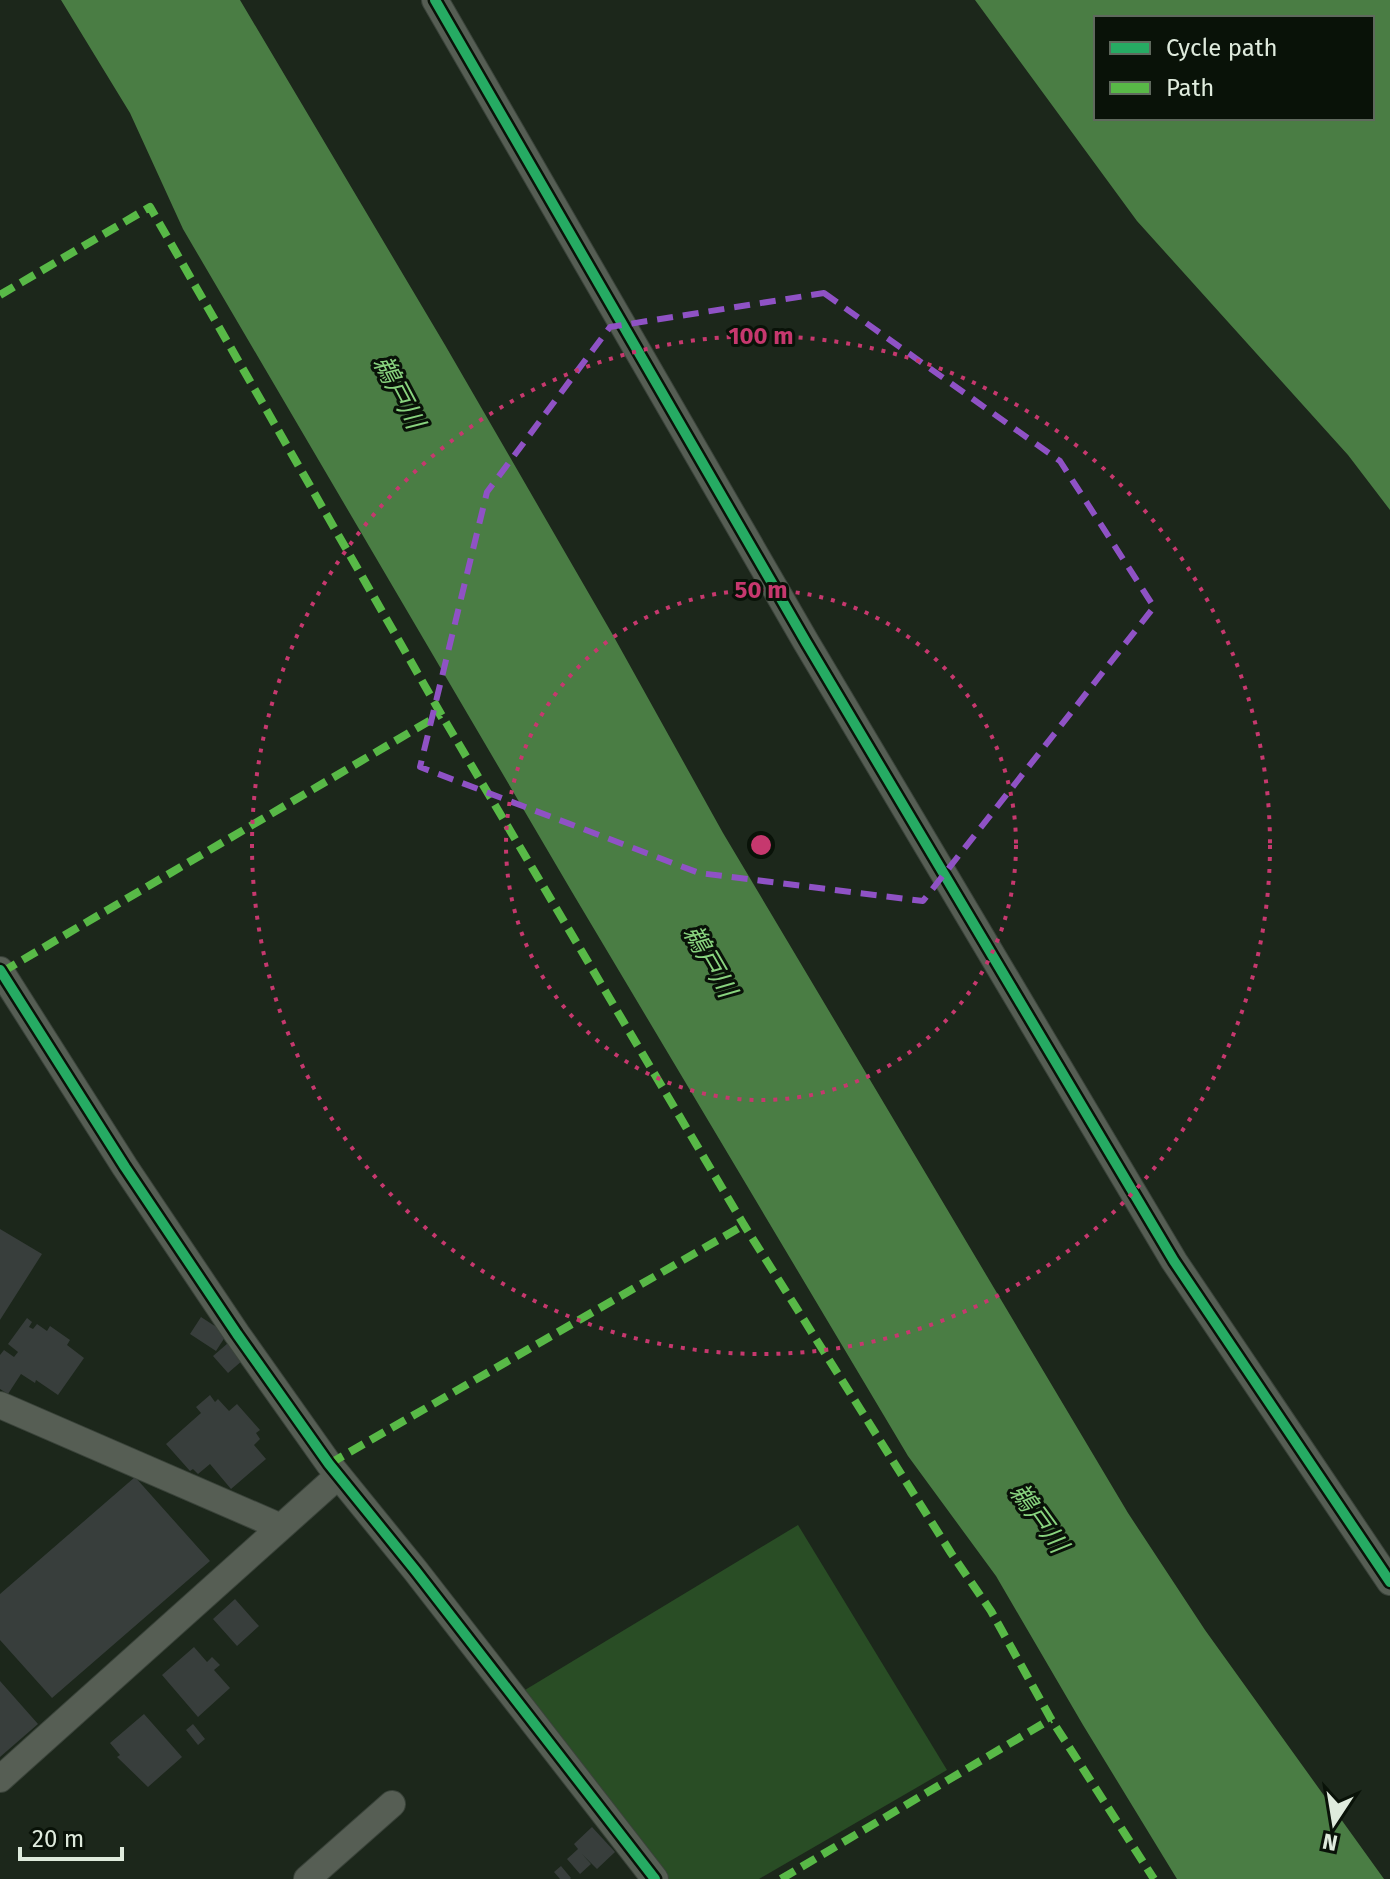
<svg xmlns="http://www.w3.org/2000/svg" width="1390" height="1879" font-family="'Fira Sans','Noto Sans JP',sans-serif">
<rect width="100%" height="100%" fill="#1c271b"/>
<!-- green -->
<path fill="#294d25" d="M 798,1525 L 947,1770 L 759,1879 L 665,1879 L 520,1693 Z"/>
<!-- water -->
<path fill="#4a7d44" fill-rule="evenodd" d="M 61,0 L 240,0 L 445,345 L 614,637 L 723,833 L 1128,1513 L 1205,1630 L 1384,1879 L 1177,1879 L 1083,1725 L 996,1576 L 908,1456 L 572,892 L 183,229 L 130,113 Z
M 975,0 L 1390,0 L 1390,510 L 1348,455 L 1137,221 ZM 1372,18 L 1372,118 L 1096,118 L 1096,18 Z"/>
<!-- building -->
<path fill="#383e3c" d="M 0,1229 L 42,1254 L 0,1320 Z
M 201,1317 L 227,1334 L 216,1351 L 190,1334 Z
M 27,1318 L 32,1322 L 29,1327 L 33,1329 L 37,1324 L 47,1331 L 50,1326 L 70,1340 L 67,1345 L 84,1358 L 58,1395 L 36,1380 L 35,1383 L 21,1374 L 8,1394 L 0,1389 L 0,1355 L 4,1350 L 14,1357 L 18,1352 L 8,1344 Z
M 228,1343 L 243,1360 L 228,1373 L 213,1356 Z
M 210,1395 L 215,1402 L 218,1399 L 229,1411 L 237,1404 L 260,1430 L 256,1433 L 260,1439 L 254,1445 L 266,1459 L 231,1489 L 210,1464 L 198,1474 L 193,1469 L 190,1471 L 166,1444 L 201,1413 L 196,1407 Z
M 135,1477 L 210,1561 L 52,1698 L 0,1640 L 0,1594 Z
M 235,1599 L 259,1626 L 237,1646 L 213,1619 Z
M 194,1647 L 207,1662 L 212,1657 L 220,1665 L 214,1670 L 230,1688 L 198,1717 L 162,1675 Z
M 0,1681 L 38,1724 L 0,1757 Z
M 144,1714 L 182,1757 L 148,1787 L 117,1757 L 120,1755 L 110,1743 Z
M 193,1724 L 205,1739 L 198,1745 L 186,1730 Z
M 592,1827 L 615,1852 L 597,1869 L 582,1854 L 591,1864 L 580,1874 L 567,1859 L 578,1849 L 574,1844 Z
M 561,1866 L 571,1878 L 570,1879 L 560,1879 L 554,1872 Z"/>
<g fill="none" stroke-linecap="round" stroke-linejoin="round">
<defs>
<path id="minor" d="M 435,0 L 806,642 L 1174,1261 L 1390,1582
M 0,970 L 125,1167 L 237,1334 L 329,1464 L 415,1570 L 655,1879
M 0,1405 L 281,1527
M 0,1779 L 338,1476
M 307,1879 L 392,1804"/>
</defs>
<!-- minor casing -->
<use href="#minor" stroke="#3a433a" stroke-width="28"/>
<!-- minor -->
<use href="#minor" stroke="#565e54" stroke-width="26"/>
<!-- quiet -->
<path stroke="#58b947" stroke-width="8" stroke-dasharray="16 8" stroke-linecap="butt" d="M 0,295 L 150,207 L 441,714 L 744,1225 L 951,1553 L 991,1611 L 1051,1719 L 1154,1879
M 2,972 L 441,714
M 329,1464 L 744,1225
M 781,1879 L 1051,1719"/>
<defs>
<path id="cycleway" d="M 435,0 L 806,642 L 1174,1261 L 1390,1582
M 0,970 L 125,1167 L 237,1334 L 329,1464 L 415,1570 L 655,1879"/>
</defs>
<!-- cycleway casing -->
<use href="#cycleway" stroke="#091208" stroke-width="15"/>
<!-- cycleway -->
<use href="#cycleway" stroke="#26ab63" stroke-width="10"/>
</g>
<!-- marked area -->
<path fill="none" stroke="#8f52c5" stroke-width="6" stroke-dasharray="16 10" stroke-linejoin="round" d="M 824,293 L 1060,461 L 1154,607 L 923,901 L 699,873 L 420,767 L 487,492 L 610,327 Z"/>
<!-- distance rings -->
<g fill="none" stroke="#c6386e" stroke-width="4" stroke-dasharray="4 8">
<circle cx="761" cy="845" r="255"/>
<circle cx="761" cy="845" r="509"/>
</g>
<g text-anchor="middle" stroke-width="6" stroke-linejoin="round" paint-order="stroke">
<!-- water labels -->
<g font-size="26" font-style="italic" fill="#89d47f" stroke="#091208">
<text transform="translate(399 392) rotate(62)" y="9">鵜戸川</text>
<text transform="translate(710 961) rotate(60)" y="9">鵜戸川</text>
<text transform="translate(1039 1518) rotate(54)" y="9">鵜戸川</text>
</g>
</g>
<circle cx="761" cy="845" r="12" fill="#c6386e" stroke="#091208" stroke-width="4"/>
<g font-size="24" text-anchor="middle" font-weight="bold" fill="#c6386e" stroke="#091208" stroke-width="6" stroke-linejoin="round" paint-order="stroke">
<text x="761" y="344">100 m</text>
<text x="761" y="598">50 m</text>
</g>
<!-- legend -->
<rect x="1094" y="16" width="280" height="104" fill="#091208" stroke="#5f695d" stroke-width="2"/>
<rect x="1110" y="42" width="40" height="12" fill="#26ab63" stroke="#5f695d" stroke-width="2"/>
<text x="1166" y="56" font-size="24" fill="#dfebdd">Cycle path</text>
<rect x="1110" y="82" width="40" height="12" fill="#58b947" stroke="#5f695d" stroke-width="2"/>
<text x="1166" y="96" font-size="24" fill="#dfebdd">Path</text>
<!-- north arrow -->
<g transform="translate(1334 1823) rotate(192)" stroke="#091208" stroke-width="6" paint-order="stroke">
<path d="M0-6L14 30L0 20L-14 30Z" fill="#dfebdd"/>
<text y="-12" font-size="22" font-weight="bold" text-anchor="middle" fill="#dfebdd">N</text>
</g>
<!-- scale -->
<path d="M20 1847v12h102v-12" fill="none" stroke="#dfebdd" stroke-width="4"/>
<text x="32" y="1847" font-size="24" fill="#dfebdd" stroke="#091208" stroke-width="6" paint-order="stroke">20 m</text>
</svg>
